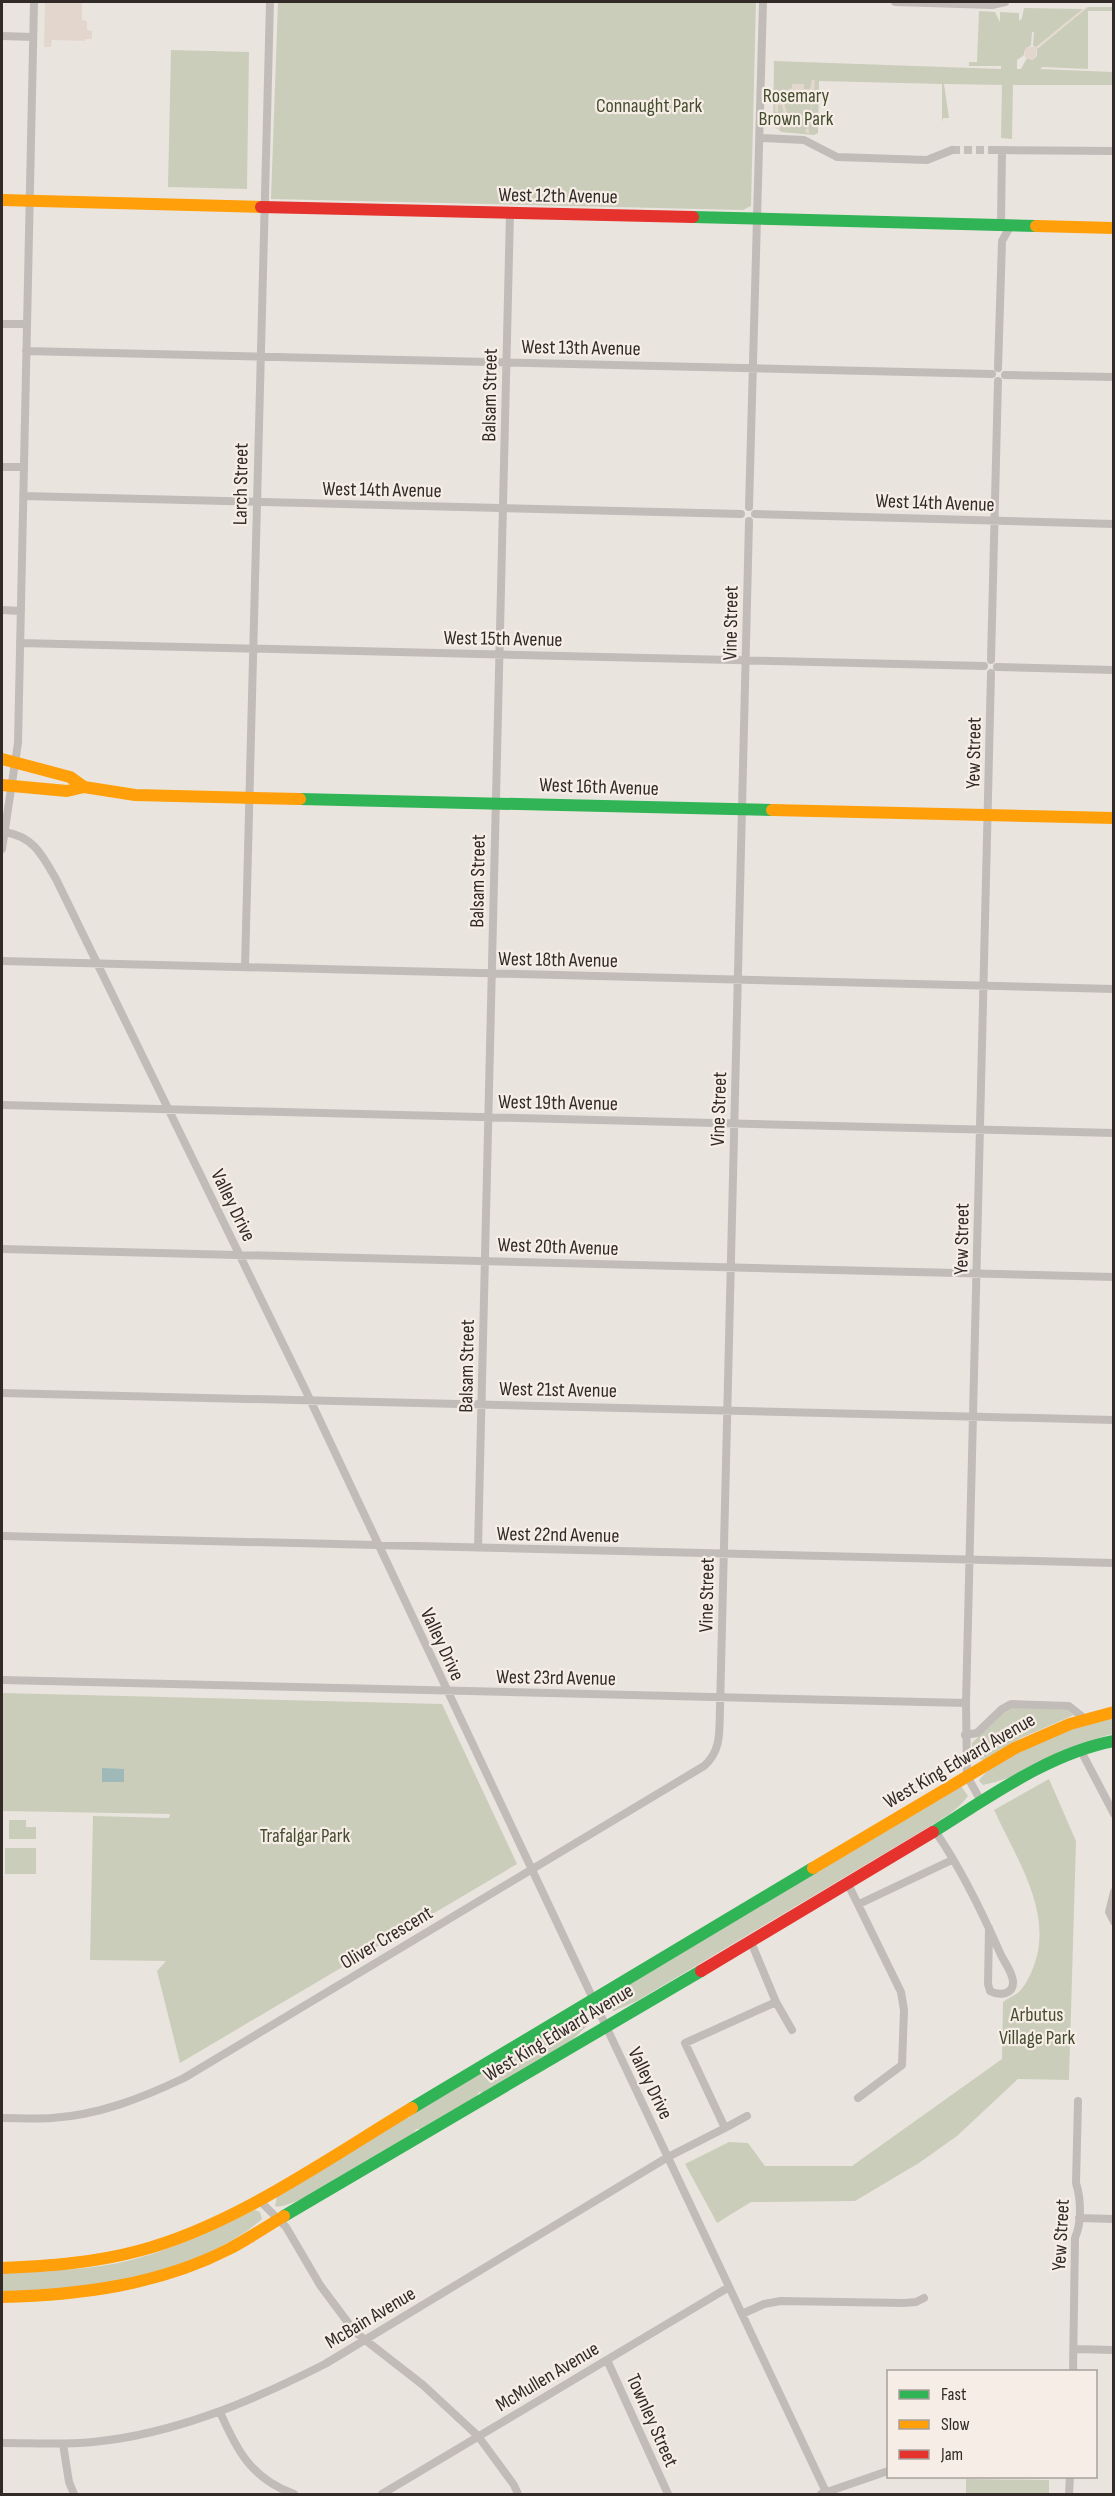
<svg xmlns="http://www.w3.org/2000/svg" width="1115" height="2496" font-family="'Sofia Sans Condensed',sans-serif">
<rect width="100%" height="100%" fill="#eae4df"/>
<!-- green -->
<path fill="#cbcdbb" d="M 278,2 L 756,2 L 751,206 L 743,210 L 271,199 Z
M 1088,7 L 1113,7 L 1113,11 L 1088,11 L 1088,69 L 1043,67 L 1040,69 L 1113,72 L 1113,85 L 1013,85 L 1012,139 L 1001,138 L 1002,85 L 944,84 L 949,118 L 943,118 L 942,122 L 942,84 L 819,81 L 818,133 L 814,135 L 781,132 L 773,124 L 774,61 L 1001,69 L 1001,66 L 969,66 L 969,62 L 977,62 L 979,11 L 995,12 L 1000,22 L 1000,12 L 1019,13 L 1019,21 L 1022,18 L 1024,8 L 1083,9 L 1036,47 L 1033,46 L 1034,32 L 1032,32 L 1031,45 L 1024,52 L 1024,55 L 1017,60 L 1017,69 L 1021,69 L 1027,58 L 1032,60 L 1037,56 L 1037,49 Z
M 171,50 L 249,52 L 247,189 L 168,187 Z
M 2,1693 L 442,1704 L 517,1864 L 180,2063 L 157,1971 L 166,1961 L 90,1960 L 93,1816 L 169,1818 L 170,1814 L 2,1811 Z
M 1013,1707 L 1068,1710 L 1074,1715 L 1021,1738 L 984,1760 L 973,1758 L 972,1743 L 1005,1711 Z
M 1113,1717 L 1113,1734 C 1068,1744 1030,1776 983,1785 L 979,1781 C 985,1766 1050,1735 1068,1729 C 1082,1724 1098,1721 1113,1717 Z
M 1049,1779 L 1076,1841 L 1069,2080 L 1018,2079 L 957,2136 L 919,2163 L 855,2201 L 751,2202 L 717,2223 L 685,2164 L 729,2142 L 748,2143 L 765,2166 L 852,2166 L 1002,2059 L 1003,2002 C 1008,1998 1014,1996 1019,1992 C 1025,1986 1030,1976 1033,1968 C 1055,1914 1016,1858 994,1810 Z
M 961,1786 L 968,1796 C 958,1810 942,1819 927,1828 L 637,2001 L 614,2011 L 604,2009 L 603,2005 L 622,1989 Z
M 9,1820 L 26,1820 L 26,1827 L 36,1827 L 36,1839 L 9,1839 Z
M 5,1848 L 36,1848 L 36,1874 L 5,1874 Z
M 584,2014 L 590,2015 L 593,2020 L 571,2041 L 483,2093 L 479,2092 L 476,2097 L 421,2129 L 416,2129 L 414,2133 C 394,2146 291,2213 275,2206 L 277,2197 L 313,2171 L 403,2117 L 409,2118 L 410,2113 L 553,2028 Z
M 255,2210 L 260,2212 L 262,2219 C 219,2257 137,2282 80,2289 C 54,2292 27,2291 2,2292 L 2,2273 C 47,2270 91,2271 135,2259 C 177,2248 216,2228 255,2210 Z
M 966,2479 L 1049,2480 L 1049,2494 L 966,2494 Z"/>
<!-- plaza -->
<path fill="#e3d7cd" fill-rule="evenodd" d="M 45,2 L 82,2 L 82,20 L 87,21 L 87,30 L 92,31 L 92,39 L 85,39 L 85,41 L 52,40 L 51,47 L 44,47 Z
M 1086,7 L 1088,7 L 1037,48 L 1036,58 L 1031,60 L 1025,57 L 1024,51 L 1027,47 L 1036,47 Z
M 812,80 L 815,80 L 814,91 L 811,113 L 808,119 L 809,133 L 806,133 L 805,130 L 807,129 L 807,119 L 797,115 L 786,119 L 779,130 L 775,128 L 784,116 L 782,105 L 778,105 L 778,112 L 775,112 L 776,95 L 778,95 L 778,101 L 781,102 L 782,92 L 792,88 L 792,84 L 804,84 L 804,89 L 810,89 ZM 812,91 L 811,112 L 808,118 L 798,114 L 787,114 L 784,102 L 784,93 L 788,91 Z"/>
<!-- water -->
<path fill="#9eb9b7" d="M 102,1768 L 124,1769 L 124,1782 L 102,1782 Z"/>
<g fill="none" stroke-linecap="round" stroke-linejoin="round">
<!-- street-tunnel -->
<path stroke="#c5bfba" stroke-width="8" stroke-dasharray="8 4" stroke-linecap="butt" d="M 952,150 L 993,150"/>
<!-- street -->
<path stroke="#c2bcb9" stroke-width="8" d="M 895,2 L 992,5 L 1005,2
M 2,36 L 33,37
M 760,138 L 804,140 L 837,157 L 927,160 L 952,150
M 993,150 L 1114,151
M 1001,225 L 1002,150
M 2,324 L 26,324
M 26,351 L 992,374
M 998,368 L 1002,241 L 1011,225
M 1005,375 L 1114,377
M 2,467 L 23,467
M 23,496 L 741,514
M 749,507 L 763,2
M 755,514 L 1114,524
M 2,610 L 21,611
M 20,643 L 984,666
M 991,660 L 998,381
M 997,667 L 1114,670
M 5,832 C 34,837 42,855 56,879 L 305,1389 L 826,2492
M 2,849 L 18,743 L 34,2
M 2,961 L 1114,989
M 245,967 L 270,2
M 2,1105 L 1114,1133
M 2,1249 L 1114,1277
M 2,1393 L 1114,1420
M 2,1536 L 1114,1563
M 478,1548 L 510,213
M 2,1680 L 966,1703
M 965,1735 L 977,1733 L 1002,1709 L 1011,1704 L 1069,1706 L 1085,1719
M 1081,1751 L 1114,1814
M 981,1801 L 967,1776 L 966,1703 L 991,673
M 935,1831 C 961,1868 983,1914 1001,1955 C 1005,1963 1012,1972 1013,1981 C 1014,1995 999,1996 990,1991 L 988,1984 L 989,1928
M 848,1884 L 901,1992 L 904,2010 L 902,2065 L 858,2098
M 1114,1892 L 1109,1912 L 1114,1922
M 859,1904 L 952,1860
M 776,2002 L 792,2030
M 2,2118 C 18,2118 36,2119 52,2118 C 99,2115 142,2098 184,2078 L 704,1766 C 722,1750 719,1731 720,1709 L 749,521
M 725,2128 L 747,2116
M 259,2200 L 286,2227 L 320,2285 L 355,2332 L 423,2385 L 478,2436 L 514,2485 L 518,2494
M 1079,2218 L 1114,2219
M 742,2314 L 764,2304 L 781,2301 L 904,2303 L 916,2302 L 924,2298
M 1074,2349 L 1114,2350
M 607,2360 L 668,2494
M 1073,2372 L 1075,2238 C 1082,2222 1081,2199 1076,2183 L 1078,2101
M 220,2412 C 237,2451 252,2479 294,2494
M 2,2443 C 32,2443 62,2445 93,2442 C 175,2434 252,2401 325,2364 L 668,2157 L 725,2128 L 685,2043 L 776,2002 L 751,1942
M 63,2444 L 69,2482 L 74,2494
M 382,2494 L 729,2287
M 821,2494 L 888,2471
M 1069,2494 L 1070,2476"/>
<!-- fast -->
<path stroke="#30b455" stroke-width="12" d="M 693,217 L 1036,226
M 300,799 L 772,810
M 933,1832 C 988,1798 1049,1753 1114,1741
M 412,2108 L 813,1868
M 284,2216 L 701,1971"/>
<!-- slow -->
<path stroke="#ff9f0a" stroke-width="12" d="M 2,200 L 261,207
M 1036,226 L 1114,228
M 2,759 L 70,777 L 84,787
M 2,785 L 67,791 L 84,787 L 135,795 L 300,799
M 772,810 L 1114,818
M 813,1868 L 1015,1748 L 1070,1724 L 1114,1712
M 2,2268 C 48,2266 93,2263 138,2251 C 234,2226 327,2159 412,2108
M 2,2297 C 80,2295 159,2285 229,2249 C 248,2239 266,2227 284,2216"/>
<!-- jam -->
<path stroke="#e5322d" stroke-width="12" d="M 261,207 L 693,217
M 701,1971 L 933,1832"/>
</g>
<g text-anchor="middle" stroke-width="4.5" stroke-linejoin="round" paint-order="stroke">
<!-- park labels -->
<g font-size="20" fill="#444d2f" stroke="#f6eee6">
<text x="796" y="102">Rosemary<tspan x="796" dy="23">Brown Park</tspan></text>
<text x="649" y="112">Connaught Park</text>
<text x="305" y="1842">Trafalgar Park</text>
<text x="1037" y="2021">Arbutus<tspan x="1037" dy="23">Village Park</tspan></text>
</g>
<!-- street labels -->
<g font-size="20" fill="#322a27" stroke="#f6eee6">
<text transform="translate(558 195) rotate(1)" y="7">West 12th Avenue</text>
<text transform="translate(581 347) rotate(1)" y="7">West 13th Avenue</text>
<text transform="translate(489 395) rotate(-89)" y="7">Balsam Street</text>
<text transform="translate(240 484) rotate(-89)" y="7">Larch Street</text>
<text transform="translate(382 489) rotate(1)" y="7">West 14th Avenue</text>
<text transform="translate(935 502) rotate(2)" y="7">West 14th Avenue</text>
<text transform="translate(730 623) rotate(-89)" y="7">Vine Street</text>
<text transform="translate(503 638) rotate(1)" y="7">West 15th Avenue</text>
<text transform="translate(973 753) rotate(-89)" y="7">Yew Street</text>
<text transform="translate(599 786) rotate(2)" y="7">West 16th Avenue</text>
<text transform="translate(477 881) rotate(-89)" y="7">Balsam Street</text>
<text transform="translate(558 959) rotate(1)" y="7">West 18th Avenue</text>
<text transform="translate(558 1102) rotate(1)" y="7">West 19th Avenue</text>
<text transform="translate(718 1109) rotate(-88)" y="7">Vine Street</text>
<text transform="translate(234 1205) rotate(64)" y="7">Valley Drive</text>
<text transform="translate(961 1239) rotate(-89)" y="7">Yew Street</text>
<text transform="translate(558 1246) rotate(2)" y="7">West 20th Avenue</text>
<text transform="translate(466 1366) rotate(-89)" y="7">Balsam Street</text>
<text transform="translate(558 1389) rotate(1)" y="7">West 21st Avenue</text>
<text transform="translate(558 1534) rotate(1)" y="7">West 22nd Avenue</text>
<text transform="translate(706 1595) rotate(-89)" y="7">Vine Street</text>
<text transform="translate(443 1644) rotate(65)" y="7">Valley Drive</text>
<text transform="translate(556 1677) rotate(1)" y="7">West 23rd Avenue</text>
<text transform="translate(959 1760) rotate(-30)" y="7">West King Edward Avenue</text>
<text transform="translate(386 1937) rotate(-31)" y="7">Oliver Crescent</text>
<text transform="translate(558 2032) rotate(-31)" y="7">West King Edward Avenue</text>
<text transform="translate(651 2083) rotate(64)" y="7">Valley Drive</text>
<text transform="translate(1060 2235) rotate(-87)" y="7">Yew Street</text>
<text transform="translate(370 2317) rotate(-31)" y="7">McBain Avenue</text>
<text transform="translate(547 2376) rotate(-31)" y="7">McMullen Avenue</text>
<text transform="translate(653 2420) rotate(66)" y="7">Townley Street</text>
</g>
</g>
<!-- border -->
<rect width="1115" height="2496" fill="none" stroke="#322a27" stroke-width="6"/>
<!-- legend -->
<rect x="887" y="2370" width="210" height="108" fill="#f6eee6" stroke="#a8a09a" stroke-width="1.5"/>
<rect x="899" y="2390" width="30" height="9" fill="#30b455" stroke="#a8a09a" stroke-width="1.5"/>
<text x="941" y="2400" font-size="18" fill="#322a27">Fast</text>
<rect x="899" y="2420" width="30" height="9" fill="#ff9f0a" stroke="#a8a09a" stroke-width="1.5"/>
<text x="941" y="2430" font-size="18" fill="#322a27">Slow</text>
<rect x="899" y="2450" width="30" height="9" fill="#e5322d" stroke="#a8a09a" stroke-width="1.5"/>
<text x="941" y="2460" font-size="18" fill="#322a27">Jam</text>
</svg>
